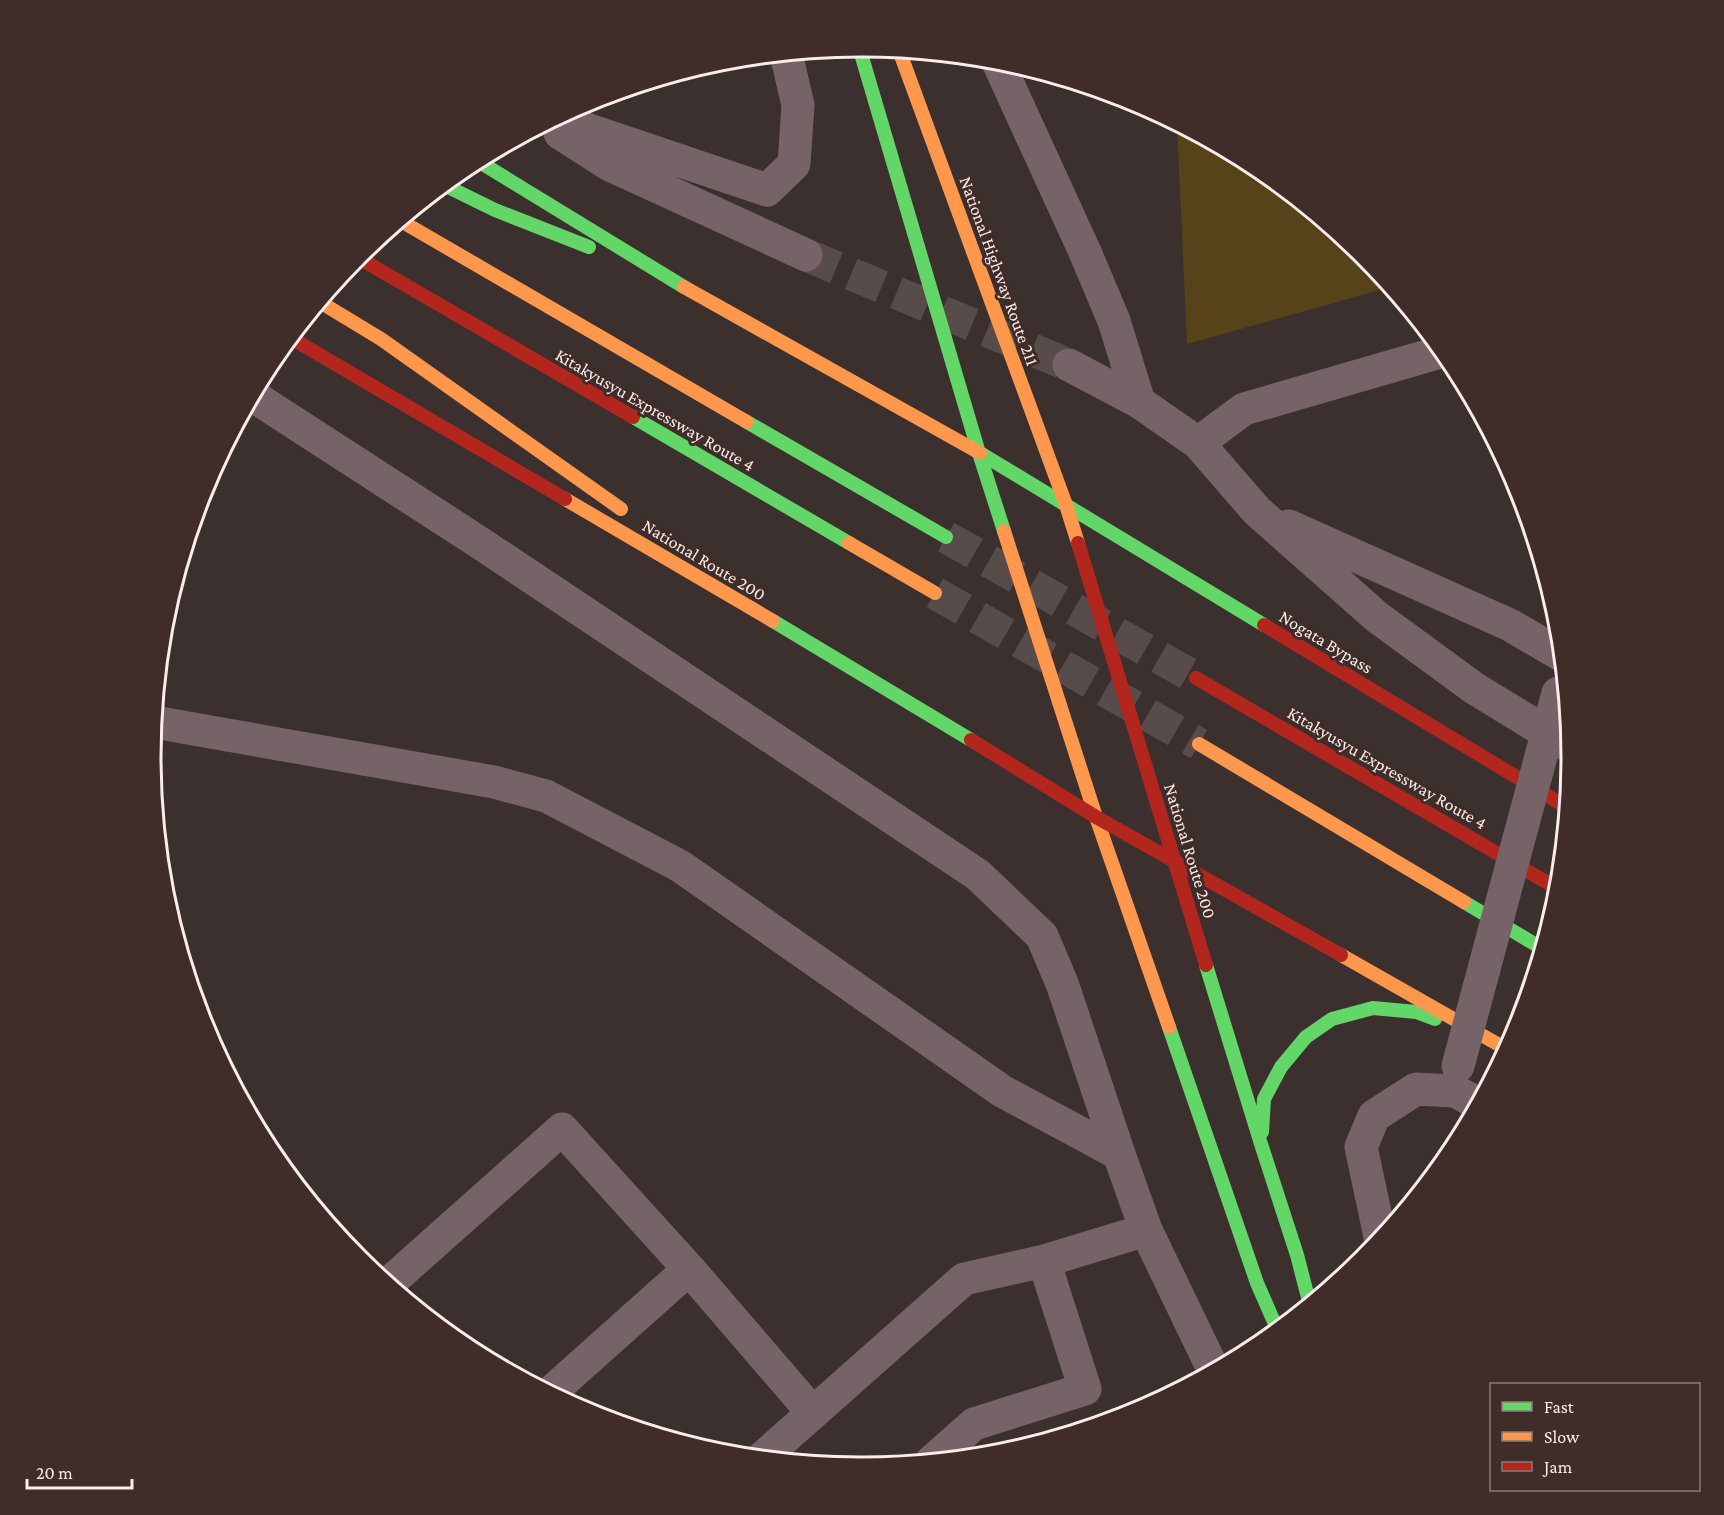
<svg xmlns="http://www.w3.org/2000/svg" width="1724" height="1515" font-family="'Crimson Pro',serif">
<rect width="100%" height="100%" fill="#3b302e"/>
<!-- green -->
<path fill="#56431a" d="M 1177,123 L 1257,167 L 1365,255 L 1391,287 L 1187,344 Z"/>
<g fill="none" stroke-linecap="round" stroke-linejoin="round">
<!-- street-tunnel -->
<path stroke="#584c4a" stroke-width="33" stroke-dasharray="33 16" stroke-linecap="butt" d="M 806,255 L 1069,365"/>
<!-- highway-tunnel -->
<path stroke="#584c4a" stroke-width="33" stroke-dasharray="33 16" stroke-linecap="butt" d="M 946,537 L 1196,678
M 935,593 L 1199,744"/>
<!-- street -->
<path stroke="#766368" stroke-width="33" d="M 997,60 L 1085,252 L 1114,321 L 1139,402
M 556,119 L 767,190 L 794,164 L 798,105 L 786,54
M 560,133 L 610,165 L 806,255
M 1069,365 L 1139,402 L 1198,443 L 1257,511 L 1377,617 L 1474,688 L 1572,748
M 253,396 L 477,541 L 978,875 L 1042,936 L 1063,986 L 1119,1154 L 1146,1230 L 1214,1371
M 1198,443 L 1244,409 L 1444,351
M 1289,526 L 1510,625 L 1563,656
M 154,722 L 494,782 L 546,796 L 680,866 L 1002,1091 L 1119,1154
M 1381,1241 L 1361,1147 L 1374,1116 L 1416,1089 L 1455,1091 L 1479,1104
M 388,1284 L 562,1129 L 689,1269 L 813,1413
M 550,1393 L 689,1269
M 761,1459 L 964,1279 L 1044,1261 L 1146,1230
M 931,1462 L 974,1424 L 1085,1389 L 1044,1261"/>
<!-- fast -->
<path stroke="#63d668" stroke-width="14" d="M 859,47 L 979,453 L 1004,531
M 478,161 L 684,287
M 444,185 L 495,210 L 589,247
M 633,417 L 849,543
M 747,422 L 946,537
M 980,453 L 1264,625
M 773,621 L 971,740
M 1464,902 L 1543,949
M 1206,965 L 1261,1144 L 1297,1255 L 1310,1305
M 1169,1027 L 1257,1283 L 1278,1331
M 1262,1132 L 1264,1099 L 1281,1067 L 1306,1037 L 1332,1019 L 1373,1008 L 1416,1012 L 1435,1019"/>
<!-- slow -->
<path stroke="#ff974d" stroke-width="14" d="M 899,50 L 1066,505 L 1078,543
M 401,221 L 747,422
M 684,287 L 980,453
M 320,302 L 381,339 L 621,509
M 565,499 L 773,621
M 1004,531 L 1096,817 L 1169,1027
M 849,543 L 935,593
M 1199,744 L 1464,902
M 1341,955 L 1508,1050"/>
<!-- jam -->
<path stroke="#b3261e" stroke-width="14" d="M 357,257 L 633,417
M 291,338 L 565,499
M 1078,543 L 1206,965
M 1264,625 L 1568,808
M 1196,678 L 1560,890
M 971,740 L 1096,817 L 1341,955"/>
<!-- street-bridge -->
<path stroke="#766368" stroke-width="33" d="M 1458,1066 L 1558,693"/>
</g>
<g text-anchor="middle" stroke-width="6" stroke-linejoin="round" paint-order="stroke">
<!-- street labels -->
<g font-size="18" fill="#faecea" stroke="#402c29">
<text transform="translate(999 271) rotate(70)" y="6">National Highway Route 211</text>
<text transform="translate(655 410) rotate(30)" y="6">Kitakyusyu Expressway Route 4</text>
<text transform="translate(704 560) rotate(31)" y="6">National Route 200</text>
<text transform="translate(1326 642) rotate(31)" y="6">Nogata Bypass</text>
<text transform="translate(1387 768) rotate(30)" y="6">Kitakyusyu Expressway Route 4</text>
<text transform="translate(1190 851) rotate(73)" y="6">National Route 200</text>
</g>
</g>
<!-- crop -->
<path d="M0 0H1724V1515H0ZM161 757a700 700 0 1 1 1400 0a700 700 0 1 1-1400 0Z" fill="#402c29" fill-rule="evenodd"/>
<path fill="none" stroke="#faecea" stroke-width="3" d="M161 757a700 700 0 1 1 1400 0a700 700 0 1 1-1400 0Z"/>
<!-- legend -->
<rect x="1490" y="1383" width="210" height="108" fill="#402c29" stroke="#8a7976" stroke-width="1.5"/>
<rect x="1502" y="1402" width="30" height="9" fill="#63d668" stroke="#8a7976" stroke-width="1.5"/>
<text x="1544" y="1413" font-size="18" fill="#faecea">Fast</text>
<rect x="1502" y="1432" width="30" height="9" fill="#ff974d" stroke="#8a7976" stroke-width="1.5"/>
<text x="1544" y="1443" font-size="18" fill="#faecea">Slow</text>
<rect x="1502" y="1462" width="30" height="9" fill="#b3261e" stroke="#8a7976" stroke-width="1.5"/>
<text x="1544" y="1473" font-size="18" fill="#faecea">Jam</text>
<!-- scale -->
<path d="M27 1479v9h105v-9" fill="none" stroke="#faecea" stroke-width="3"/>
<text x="36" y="1479" font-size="18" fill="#faecea" stroke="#402c29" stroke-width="4.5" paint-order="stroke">20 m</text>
</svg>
